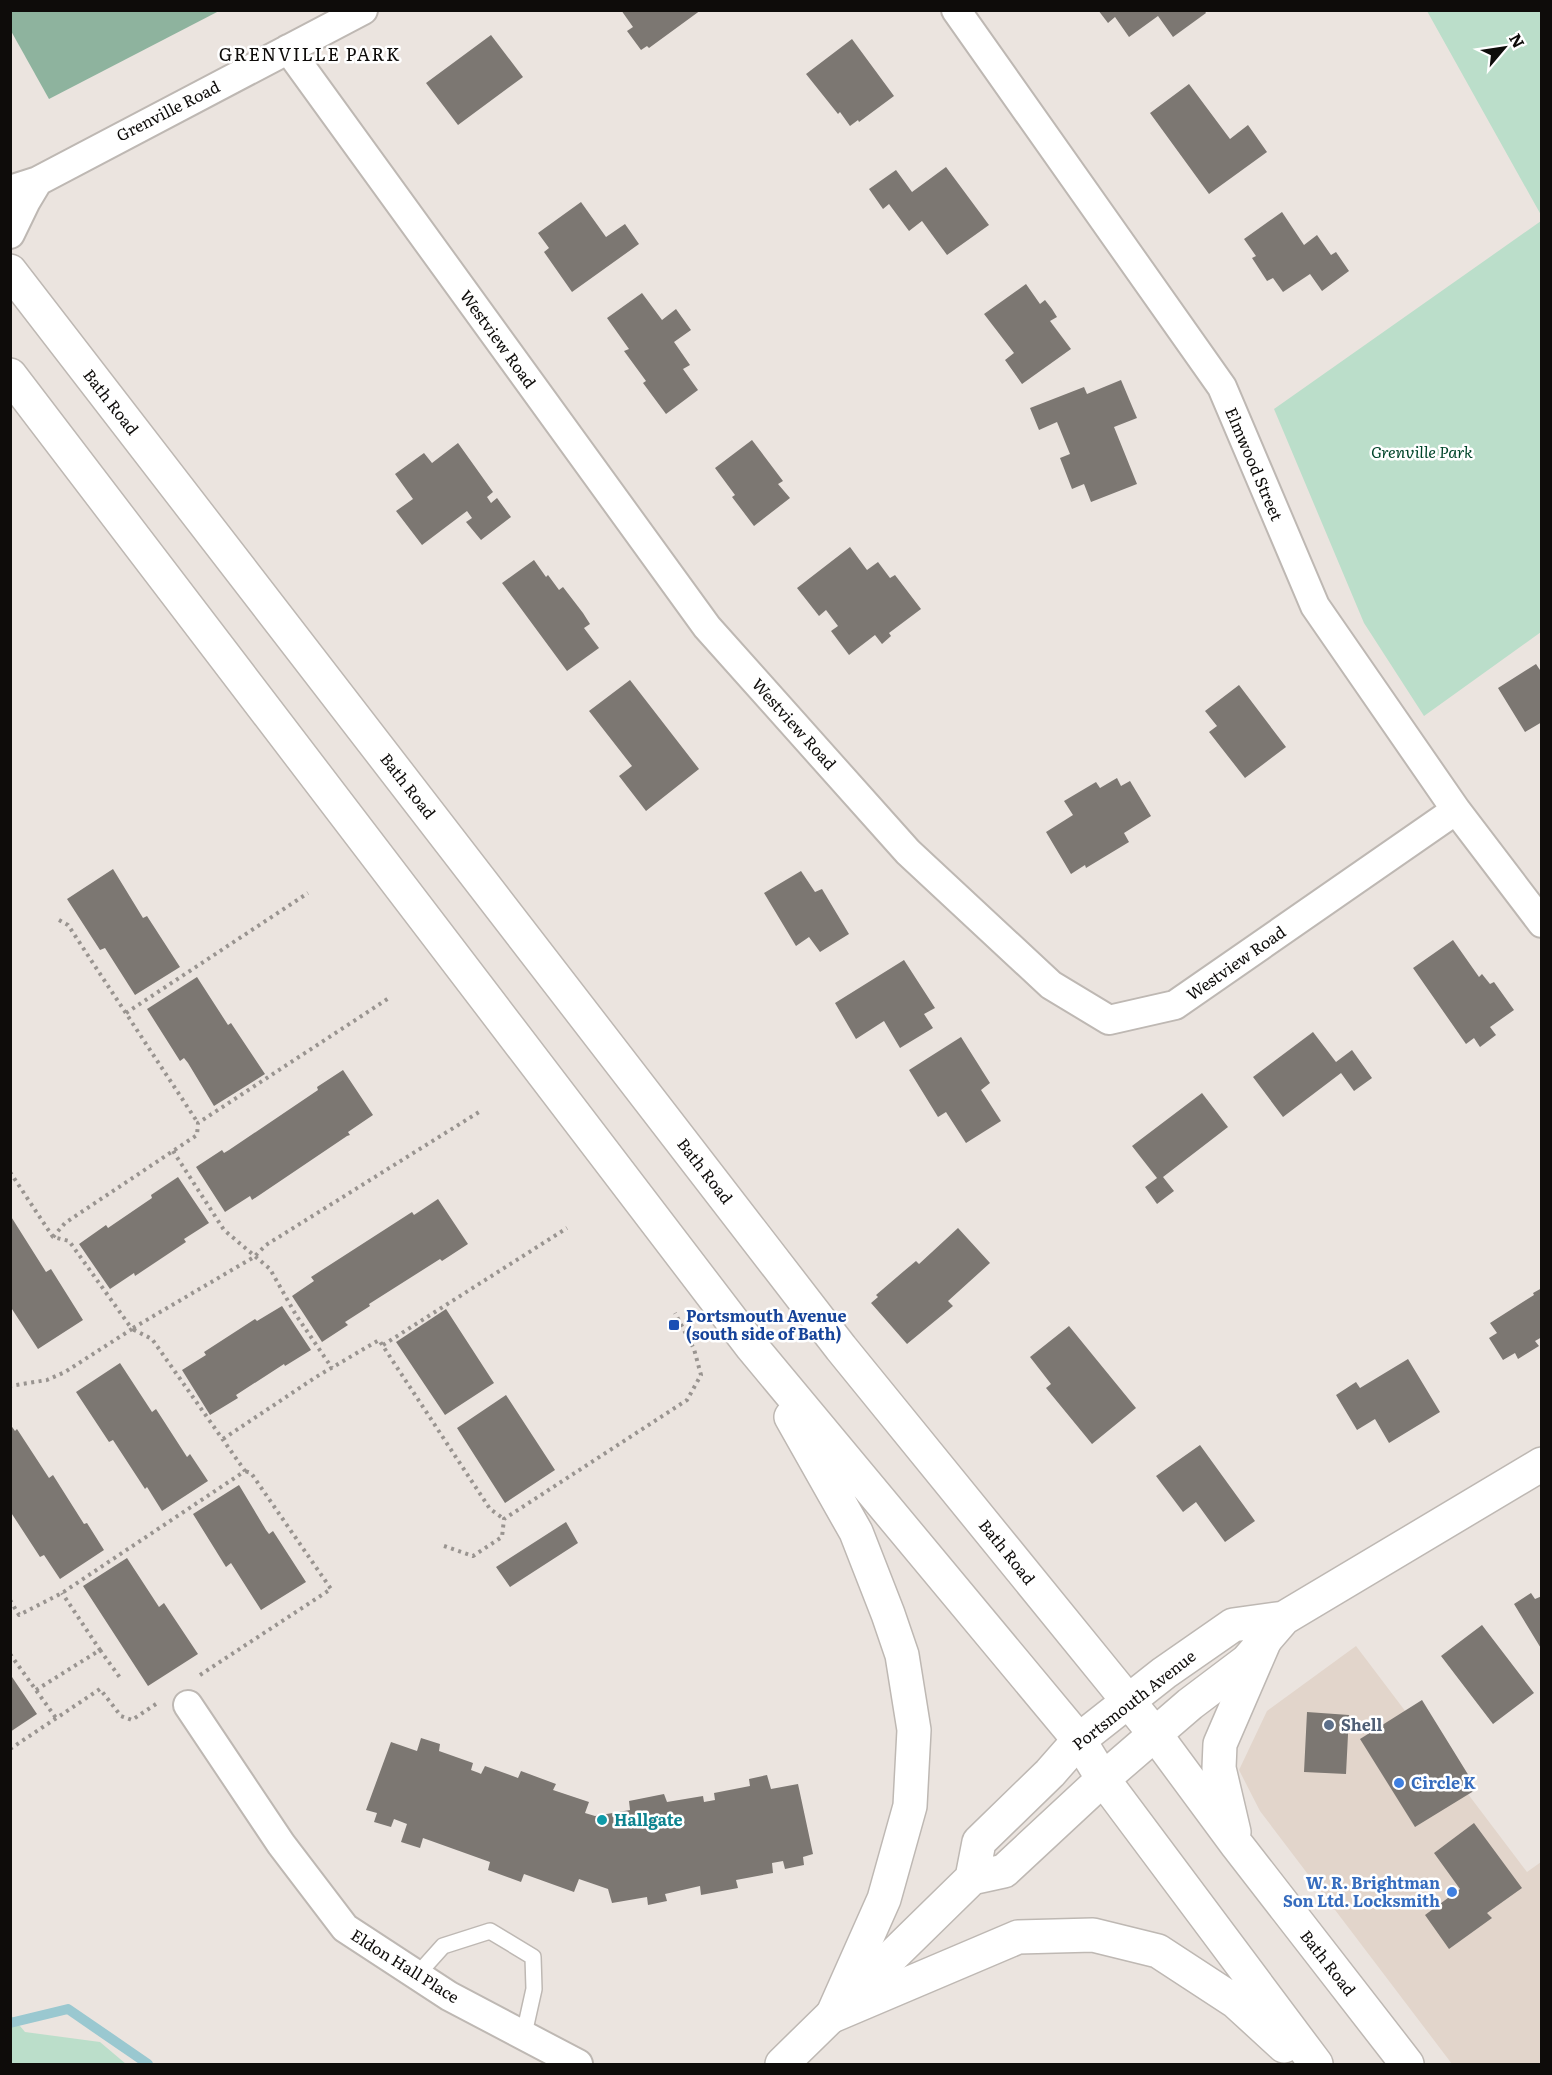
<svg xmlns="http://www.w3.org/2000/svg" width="1552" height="2075" font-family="Literata,serif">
<rect width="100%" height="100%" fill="#ebe4df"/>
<!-- built -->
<path fill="#e2d5cb" d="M 1356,1646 L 1527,1872 L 1541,1862 L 1541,2064 L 1452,2064 L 1260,1811 L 1239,1770 L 1267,1711 Z"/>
<!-- green -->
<path fill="#bbdeca" d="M 1427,11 L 1541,11 L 1541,215 Z
M 1541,221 L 1541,632 L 1424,716 L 1364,623 L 1274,409 Z
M 10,2014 L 25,2032 L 100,2042 L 126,2064 L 11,2064 Z"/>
<!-- forest -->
<path fill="#8eb39e" d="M 10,11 L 11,10 L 219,11 L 49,99 L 11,31 Z"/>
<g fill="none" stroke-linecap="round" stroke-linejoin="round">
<!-- stream -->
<path stroke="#9ac8d0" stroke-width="10" d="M 10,2023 L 68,2009 L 148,2064"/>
</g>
<!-- building -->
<path fill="#7c7772" d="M 621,10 L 701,10 L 649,48 L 647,46 L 641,50 L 627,31 L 633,27 Z
M 1098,10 L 1204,10 L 1206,13 L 1173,37 L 1158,16 L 1129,37 L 1115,17 L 1108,23 Z
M 491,35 L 523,77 L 458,125 L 426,83 Z
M 852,39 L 894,96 L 859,122 L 858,120 L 850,126 L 840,112 L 838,114 L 806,74 Z
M 1189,84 L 1230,139 L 1248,125 L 1267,152 L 1209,194 L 1150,113 Z
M 946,167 L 989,225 L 947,255 L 922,221 L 909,231 L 889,204 L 883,209 L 869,189 L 896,170 L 912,192 Z
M 581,202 L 606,237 L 625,224 L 639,244 L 572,292 L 544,252 L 549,248 L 538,233 Z
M 1282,212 L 1304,245 L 1317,235 L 1331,255 L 1336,252 L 1349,271 L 1322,291 L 1310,274 L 1283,292 L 1273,278 L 1267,281 L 1252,258 L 1256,256 L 1244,239 Z
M 1026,284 L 1040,304 L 1045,300 L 1052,309 L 1057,317 L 1050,321 L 1071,349 L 1022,384 L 1005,360 L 1014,353 L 984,314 Z
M 642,293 L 662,320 L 676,309 L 691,330 L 674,342 L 690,365 L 683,369 L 698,390 L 666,414 L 643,383 L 646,381 L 624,351 L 629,349 L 607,318 Z
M 1121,380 L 1137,418 L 1114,427 L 1137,484 L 1091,502 L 1084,484 L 1072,489 L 1060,458 L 1070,454 L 1057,422 L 1039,430 L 1030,408 L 1084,387 L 1087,394 Z
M 752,440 L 783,481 L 778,484 L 790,498 L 754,526 L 732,497 L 735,495 L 715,468 Z
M 458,443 L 493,492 L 487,497 L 491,503 L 497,498 L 511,517 L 481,540 L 466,522 L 472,518 L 467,511 L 422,545 L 396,511 L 413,499 L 395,474 L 424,453 L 432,463 Z
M 850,547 L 867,570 L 878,562 L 890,578 L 895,575 L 921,609 L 889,633 L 891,636 L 882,644 L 875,635 L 849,655 L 831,631 L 838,626 L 826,610 L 819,616 L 797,588 Z
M 534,560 L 546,577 L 548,575 L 559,590 L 563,587 L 583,613 L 590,624 L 584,628 L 599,648 L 567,671 L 502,583 Z
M 1536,664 L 1542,673 L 1542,722 L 1525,732 L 1498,688 Z
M 630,680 L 699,769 L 646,811 L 619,776 L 632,766 L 589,711 Z
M 1239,685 L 1286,747 L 1245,778 L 1209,732 L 1217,726 L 1205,711 Z
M 1117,778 L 1121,786 L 1130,781 L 1151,816 L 1124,833 L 1129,842 L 1086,868 L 1085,865 L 1071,874 L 1046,832 L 1073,815 L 1064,801 L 1096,782 L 1100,788 Z
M 113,869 L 143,918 L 147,916 L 180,967 L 135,995 L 105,948 L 100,950 L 67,899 Z
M 801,871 L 815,892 L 822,889 L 849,934 L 820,952 L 809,937 L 796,946 L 764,893 Z
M 1453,940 L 1479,977 L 1482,974 L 1490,984 L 1494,982 L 1514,1010 L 1490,1027 L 1496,1035 L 1480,1047 L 1474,1038 L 1466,1044 L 1413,968 Z
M 904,960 L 935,1008 L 924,1014 L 933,1028 L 900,1048 L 884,1021 L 856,1039 L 835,1003 Z
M 197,977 L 228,1025 L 231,1023 L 265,1074 L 214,1106 L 188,1063 L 184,1058 L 180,1061 L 147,1009 Z
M 1313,1032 L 1336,1062 L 1352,1050 L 1372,1078 L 1354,1091 L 1341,1073 L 1283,1117 L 1253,1077 Z
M 961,1037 L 990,1083 L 981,1090 L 1001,1121 L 966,1143 L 946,1112 L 938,1117 L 909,1070 Z
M 343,1070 L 373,1115 L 348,1132 L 350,1135 L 347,1136 L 252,1200 L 250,1196 L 225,1212 L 196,1167 L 222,1150 L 224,1153 L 229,1150 L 318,1090 L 317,1087 Z
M 1202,1093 L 1228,1127 L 1163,1177 L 1174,1191 L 1157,1204 L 1145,1187 L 1157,1178 L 1132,1146 Z
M 178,1177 L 209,1223 L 184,1239 L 186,1242 L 135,1276 L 134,1273 L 110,1289 L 79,1244 L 106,1225 L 108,1228 L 152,1198 L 151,1195 Z
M 438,1199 L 468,1244 L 442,1261 L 440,1259 L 369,1304 L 370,1306 L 345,1322 L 348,1325 L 322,1342 L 292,1296 L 314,1281 L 311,1277 L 412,1212 L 414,1215 Z
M 10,1215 L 46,1272 L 51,1269 L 83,1320 L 38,1349 L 10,1306 Z
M 958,1228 L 990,1263 L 948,1301 L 953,1306 L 907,1344 L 871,1303 L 878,1297 L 876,1295 L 904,1271 L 916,1261 L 919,1264 Z
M 1542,1288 L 1542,1337 L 1535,1341 L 1539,1346 L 1518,1359 L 1515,1353 L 1503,1360 L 1489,1338 L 1497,1333 L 1490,1323 L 1534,1295 L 1533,1293 Z
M 282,1306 L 311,1350 L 285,1366 L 284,1364 L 236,1395 L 238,1398 L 210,1415 L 182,1370 L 206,1355 L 204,1352 L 255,1319 L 257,1321 Z
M 446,1309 L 494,1383 L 445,1415 L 396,1342 Z
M 1069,1326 L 1136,1408 L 1092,1444 L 1046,1388 L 1051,1384 L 1030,1357 Z
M 1408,1359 L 1440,1412 L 1389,1443 L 1375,1419 L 1357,1430 L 1336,1395 L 1356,1382 L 1360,1388 Z
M 120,1363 L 152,1412 L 156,1409 L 187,1457 L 190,1454 L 208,1481 L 162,1511 L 147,1487 L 145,1489 L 113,1440 L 109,1442 L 76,1392 Z
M 506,1395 L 555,1470 L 505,1503 L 457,1428 Z
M 10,1424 L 15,1431 L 17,1429 L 49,1478 L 53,1475 L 84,1524 L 87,1523 L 104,1550 L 60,1579 L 44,1555 L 40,1557 L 10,1511 Z
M 1200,1445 L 1255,1521 L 1225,1542 L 1196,1502 L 1183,1512 L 1156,1476 Z
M 239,1485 L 266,1530 L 269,1534 L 273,1531 L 306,1582 L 261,1610 L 231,1563 L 226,1567 L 193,1514 Z
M 566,1522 L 578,1543 L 510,1587 L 496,1567 Z
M 127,1558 L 159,1607 L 164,1603 L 198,1654 L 148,1686 L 83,1586 Z
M 1531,1593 L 1535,1599 L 1542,1596 L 1542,1650 L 1514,1604 Z
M 1482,1625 L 1534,1693 L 1493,1724 L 1441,1656 Z
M 10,1674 L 37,1714 L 10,1732 Z
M 1422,1700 L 1477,1789 L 1415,1827 L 1360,1739 Z
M 1307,1712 L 1349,1715 L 1346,1774 L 1304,1772 Z
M 421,1738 L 440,1744 L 439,1751 L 473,1763 L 471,1770 L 479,1773 L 481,1774 L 485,1766 L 518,1778 L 521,1771 L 556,1784 L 553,1790 L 589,1802 L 585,1813 L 595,1816 L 630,1810 L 629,1801 L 664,1794 L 667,1802 L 703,1796 L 704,1802 L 715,1800 L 714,1793 L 750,1786 L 749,1779 L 767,1775 L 771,1789 L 798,1784 L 813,1854 L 803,1857 L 804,1865 L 785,1869 L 783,1861 L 772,1863 L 773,1873 L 736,1880 L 738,1888 L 701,1895 L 700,1886 L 665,1894 L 667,1901 L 648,1905 L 647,1897 L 612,1903 L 608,1889 L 579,1879 L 574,1892 L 524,1874 L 521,1882 L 488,1870 L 490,1862 L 423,1838 L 420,1848 L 401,1842 L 407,1824 L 394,1819 L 391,1827 L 374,1822 L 377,1813 L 366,1810 L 391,1742 L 417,1751 Z
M 1474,1823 L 1522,1888 L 1487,1913 L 1492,1918 L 1449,1949 L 1425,1915 L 1460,1889 L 1434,1853 Z"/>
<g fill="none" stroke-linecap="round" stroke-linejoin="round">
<defs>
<path id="service" d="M 417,1975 L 443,1946 L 490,1931 L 533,1957 L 534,1989 L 524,2034"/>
<path id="minor" d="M 956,10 L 1222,387 L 1315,606 L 1456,810 L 1542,923
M 288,49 L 707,627 L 908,852 L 1051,985 L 1109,1020 L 1175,1005 L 1456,810
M 10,190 L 38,181 L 363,10
M 10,234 L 26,201 L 38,181
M 188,1705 L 281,1844 L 345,1928 L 449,1996 L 578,2064"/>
<path id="secondary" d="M 972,1878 L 979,1842 L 1050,1773 L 1079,1740 L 1164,1673 L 1233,1625 L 1284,1618
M 782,2064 L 972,1878 L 1004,1871 L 1103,1779 L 1190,1704 L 1247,1661 L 1284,1618 L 1542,1464"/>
<path id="primary" d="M 10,271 L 841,1348 L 1155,1734 L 1237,1845 L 1407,2064
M 10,375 L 752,1347 L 1079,1740 L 1103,1779 L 1316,2064
M 791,1417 L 856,1532 L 888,1614 L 902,1655 L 914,1730 L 910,1806 L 884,1899 L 832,2016
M 1234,1832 L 1219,1768 L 1220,1744 L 1265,1640
M 832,2016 L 1018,1937 L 1093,1935 L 1158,1951 L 1236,2002 L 1284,2046"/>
</defs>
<!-- service casing -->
<use href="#service" stroke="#beb8b3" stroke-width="18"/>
<!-- minor casing -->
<use href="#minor" stroke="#beb8b3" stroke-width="32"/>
<!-- secondary casing -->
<use href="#secondary" stroke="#beb8b3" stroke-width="36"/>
<!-- primary casing -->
<use href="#primary" stroke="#beb8b3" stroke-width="36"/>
<!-- path -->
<path stroke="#999490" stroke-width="4" stroke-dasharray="3 4.5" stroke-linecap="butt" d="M 59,920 L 68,925 L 198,1123
M 126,1013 L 308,893
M 173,1151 L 224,1230 L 270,1269 L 296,1315 L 332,1368
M 10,1172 L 53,1237 L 69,1241 L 132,1329 L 65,1372 L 47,1380 L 10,1386
M 53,1237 L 65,1223 L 197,1135 L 198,1123 L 389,998
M 133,1328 L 254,1257 L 266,1245 L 479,1112
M 383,1345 L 567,1228
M 223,1439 L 316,1377 L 379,1340 L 490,1509 L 504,1519
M 444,1546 L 473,1556 L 502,1537 L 504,1519 L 687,1400 L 701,1375 L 694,1349 L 675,1313
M 10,1600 L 19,1615 L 62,1593 L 245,1471 L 152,1339 L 132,1329
M 100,1650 L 121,1679
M 10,1654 L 56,1718
M 200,1675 L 331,1589 L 251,1473 L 245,1471
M 36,1690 L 100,1650 L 62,1593
M 10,1749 L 100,1689 L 121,1716 L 132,1720 L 156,1704"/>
<!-- service -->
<use href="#service" stroke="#fff" stroke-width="15"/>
<!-- minor -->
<use href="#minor" stroke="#fff" stroke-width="28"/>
<!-- secondary -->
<use href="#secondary" stroke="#fff" stroke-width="33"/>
<!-- primary -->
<use href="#primary" stroke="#fff" stroke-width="33"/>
</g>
<!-- markers -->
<rect fill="#1a4fb4" stroke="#fff" stroke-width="2" x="668" y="1319" width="12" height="12" rx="3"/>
<circle fill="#5c6f8a" stroke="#fff" stroke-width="2" cx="1329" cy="1725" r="6"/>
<g fill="#3f7fe0" stroke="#fff" stroke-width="2">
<circle cx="1399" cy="1783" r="6"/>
<circle cx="1452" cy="1892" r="6"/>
</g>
<circle fill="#0f9aa8" stroke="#fff" stroke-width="2" cx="602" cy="1820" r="6"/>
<g text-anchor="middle" stroke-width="5" stroke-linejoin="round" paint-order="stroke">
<!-- street labels -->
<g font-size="16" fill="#0e0c0a" stroke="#fff">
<text transform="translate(168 111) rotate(-27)" y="6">Grenville Road</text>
<text transform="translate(498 339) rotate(54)" y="6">Westview Road</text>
<text transform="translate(111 402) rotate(52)" y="6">Bath Road</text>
<text transform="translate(1254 464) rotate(67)" y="6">Elmwood Street</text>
<text transform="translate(794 724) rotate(48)" y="6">Westview Road</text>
<text transform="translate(408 786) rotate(52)" y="6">Bath Road</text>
<text transform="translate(1236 963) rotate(-35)" y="6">Westview Road</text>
<text transform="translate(705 1171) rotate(52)" y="6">Bath Road</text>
<text transform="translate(1007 1552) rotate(51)" y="6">Bath Road</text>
<text transform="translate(1134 1700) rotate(-38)" y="6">Portsmouth Avenue</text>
<text transform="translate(1328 1963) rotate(52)" y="6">Bath Road</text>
<text transform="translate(405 1966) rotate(32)" y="6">Eldon Hall Place</text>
</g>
<!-- park labels -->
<g font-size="16" font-style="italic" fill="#00452a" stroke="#fff">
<text x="1422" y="458">Grenville Park</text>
</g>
<!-- transit labels -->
<g font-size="16" font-weight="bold" fill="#164399" stroke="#fff" text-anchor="start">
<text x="686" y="1322">Portsmouth Avenue<tspan x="686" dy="18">(south side of Bath)</tspan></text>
</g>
<!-- service labels -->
<g font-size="16" font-weight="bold" fill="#4e5e75" stroke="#fff" text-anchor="start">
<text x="1341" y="1731">Shell</text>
</g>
<!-- shop labels -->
<g font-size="16" font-weight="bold" fill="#366cbe" stroke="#fff" text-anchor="start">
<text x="1411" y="1789">Circle K</text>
<text x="1440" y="1889" text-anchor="end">W. R. Brightman<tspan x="1440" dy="18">Son Ltd. Locksmith</tspan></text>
</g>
<!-- culture labels -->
<g font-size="16" font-weight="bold" fill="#0d838f" stroke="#fff" text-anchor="start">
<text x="614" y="1826">Hallgate</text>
</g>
<!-- neighbourhood labels -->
<g font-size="18" letter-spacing="1.5" fill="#0e0c0a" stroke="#fff">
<text x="310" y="61">GRENVILLE PARK</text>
</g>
</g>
<!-- border -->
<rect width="1552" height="2075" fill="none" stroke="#0e0c0a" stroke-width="24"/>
<!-- north arrow -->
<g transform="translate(1504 48) rotate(61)" stroke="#ffffff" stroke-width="4.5" paint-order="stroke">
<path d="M0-4.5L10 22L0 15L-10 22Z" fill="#0e0c0a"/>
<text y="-9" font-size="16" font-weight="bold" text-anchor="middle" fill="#0e0c0a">N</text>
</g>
</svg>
